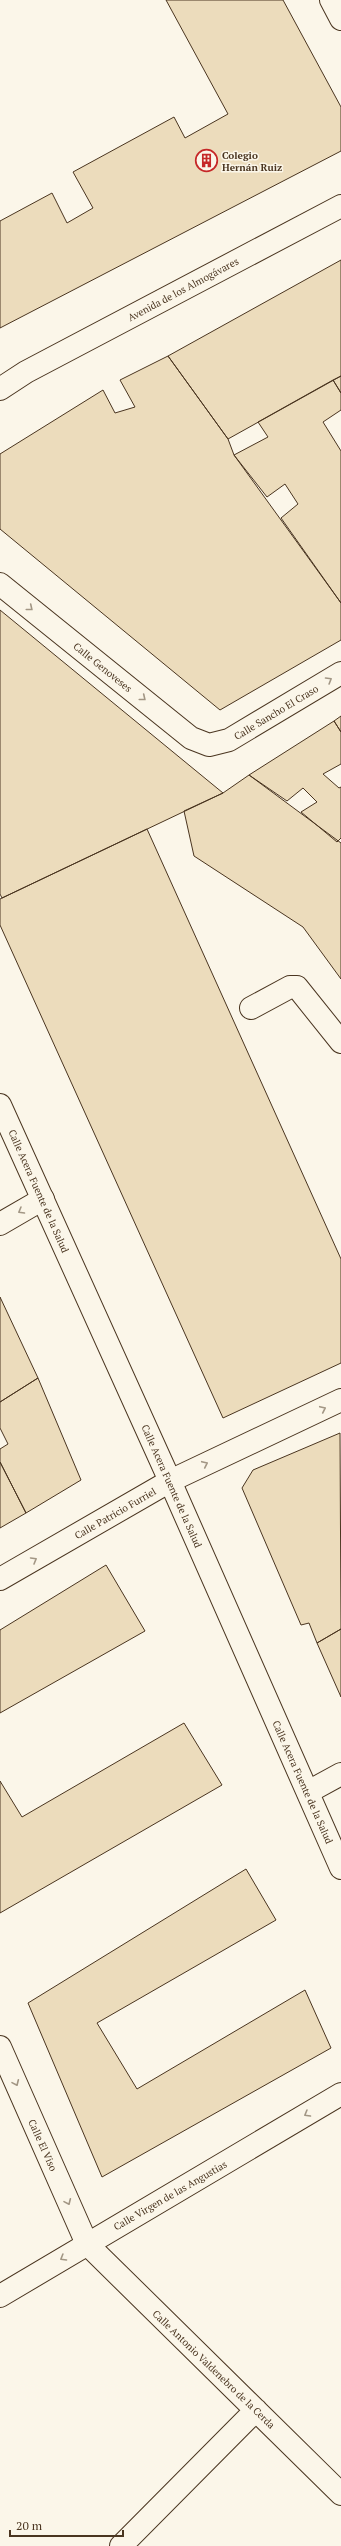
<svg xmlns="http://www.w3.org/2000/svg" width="341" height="2546" font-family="'PT Serif',serif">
<rect width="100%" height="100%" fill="#fbf6e9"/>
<!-- building -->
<path fill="#ecdcbc" stroke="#4a3520" d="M 166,0 L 283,0 L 341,107 L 341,151 L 0,328 L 0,221 L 52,193 L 67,223 L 93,208 L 73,172 L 174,117 L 185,138 L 228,114 Z
M 341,260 L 341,376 L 228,439 L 168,356 Z
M 168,356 L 228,439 L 234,455 L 341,603 L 341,640 L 220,710 L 0,529 L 0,454 L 103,390 L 115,413 L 135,407 L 120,380 Z
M 341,376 L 341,393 L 333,380 Z
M 333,380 L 341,393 L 341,410 L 323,422 L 341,451 L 341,603 L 281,518 L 298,504 L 285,484 L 267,497 L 234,455 L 268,437 L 258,422 Z
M 0,610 L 223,793 L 2,898 L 0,894 Z
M 341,716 L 341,732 L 334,721 Z
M 334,721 L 341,732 L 341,764 L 323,774 L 339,788 L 341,787 L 341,838 L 337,842 L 301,812 L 317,802 L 303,788 L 287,801 L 249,775 Z
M 249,775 L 341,843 L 341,979 L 303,927 L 194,856 L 184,811 L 223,793 Z
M 147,829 L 341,1259 L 341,1363 L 223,1418 L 0,925 L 0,899 Z
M 0,1297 L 38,1378 L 0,1402 Z
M 38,1378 L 81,1480 L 26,1513 L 0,1462 L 0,1449 L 8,1444 L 0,1428 L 0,1402 Z
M 340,1433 L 341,1629 L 317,1643 L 309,1623 L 301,1625 L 242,1488 L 253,1470 Z
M 0,1462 L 26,1513 L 0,1528 Z
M 106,1565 L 145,1631 L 0,1713 L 0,1630 Z
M 341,1629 L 341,1697 L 317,1643 Z
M 184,1723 L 222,1785 L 0,1913 L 0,1781 L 22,1817 Z
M 246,1869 L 276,1920 L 97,2023 L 137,2089 L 305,1990 L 331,2048 L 102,2177 L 28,2003 Z"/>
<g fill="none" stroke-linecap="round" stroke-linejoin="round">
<defs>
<path id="street" d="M 331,0 L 341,19
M 0,584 L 191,738 L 209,745 L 229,740 L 341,673
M 251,1008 L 290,987 L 297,987 L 341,1042
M 0,1224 L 43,1199
M 0,1579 L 170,1481 L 341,1400
M 308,1792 L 341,1774
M 0,2047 L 87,2244 L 341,2494
M 121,2546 L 256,2410"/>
<path id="secondary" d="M 0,389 L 26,372 L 341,206
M 0,1105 L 170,1481 L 341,1868
M 0,2296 L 341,2094"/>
</defs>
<!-- street casing -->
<use href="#street" stroke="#4a3520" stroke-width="24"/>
<!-- secondary casing -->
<use href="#secondary" stroke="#4a3520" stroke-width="24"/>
<!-- street -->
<use href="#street" stroke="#fbf6e9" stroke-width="22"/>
<!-- secondary -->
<use href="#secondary" stroke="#fbf6e9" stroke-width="22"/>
</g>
<!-- one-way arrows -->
<defs><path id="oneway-chevron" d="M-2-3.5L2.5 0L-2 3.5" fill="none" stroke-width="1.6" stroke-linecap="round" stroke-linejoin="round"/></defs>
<g stroke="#a29684">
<use href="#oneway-chevron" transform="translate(30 608) rotate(39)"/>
<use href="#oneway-chevron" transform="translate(329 680) rotate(-31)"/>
<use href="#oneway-chevron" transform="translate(143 698) rotate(39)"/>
<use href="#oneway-chevron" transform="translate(21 1211) rotate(150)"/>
<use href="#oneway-chevron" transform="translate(323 1409) rotate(-25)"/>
<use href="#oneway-chevron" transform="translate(205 1464) rotate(-25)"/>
<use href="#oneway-chevron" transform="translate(34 1560) rotate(-30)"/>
<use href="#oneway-chevron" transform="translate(16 2083) rotate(66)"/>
<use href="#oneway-chevron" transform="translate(307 2114) rotate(150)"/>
<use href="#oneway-chevron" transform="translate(68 2202) rotate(66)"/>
<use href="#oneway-chevron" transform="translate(63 2258) rotate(149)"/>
</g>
<!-- icons -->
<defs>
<symbol id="building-ring" viewBox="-11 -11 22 22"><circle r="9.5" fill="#fbf6e9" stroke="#c62828" stroke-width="1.5"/><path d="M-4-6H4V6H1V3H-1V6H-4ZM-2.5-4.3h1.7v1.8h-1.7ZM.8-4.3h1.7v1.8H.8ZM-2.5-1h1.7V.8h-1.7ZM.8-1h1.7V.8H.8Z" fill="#c62828"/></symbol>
</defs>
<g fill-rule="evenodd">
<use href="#building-ring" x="194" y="148" width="25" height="25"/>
</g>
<g text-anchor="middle" stroke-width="3" stroke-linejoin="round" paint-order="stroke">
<!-- poi labels -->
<g font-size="10" font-weight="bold" fill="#4a3520" stroke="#fbf6e9" text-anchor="start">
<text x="222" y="159">Colegio<tspan x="222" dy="12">Hernán Ruiz</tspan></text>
</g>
<!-- street labels -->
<g font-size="10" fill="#4a3520" stroke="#fbf6e9">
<text transform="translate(183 289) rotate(-28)" y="4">Avenida de los Almogávares</text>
<text transform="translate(103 667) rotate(39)" y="4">Calle Genoveses</text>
<text transform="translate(276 712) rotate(-31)" y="4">Calle Sancho El Craso</text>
<text transform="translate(39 1191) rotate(66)" y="4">Calle Acera Fuente de la Salud</text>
<text transform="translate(172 1486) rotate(66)" y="4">Calle Acera Fuente de la Salud</text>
<text transform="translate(115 1513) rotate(-30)" y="4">Calle Patricio Furriel</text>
<text transform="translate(303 1782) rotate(66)" y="4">Calle Acera Fuente de la Salud</text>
<text transform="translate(43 2145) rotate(66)" y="4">Calle El Viso</text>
<text transform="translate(170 2195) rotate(-30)" y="4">Calle Virgen de las Angustias</text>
<text transform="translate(214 2369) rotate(44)" y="4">Calle Antonio Valdenebro de la Cerda</text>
</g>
</g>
<!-- scale -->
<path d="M10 2530v6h113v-6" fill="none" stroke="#4a3520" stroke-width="2"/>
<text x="16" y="2530" font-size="12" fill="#4a3520" stroke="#fbf6e9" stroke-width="3" paint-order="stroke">20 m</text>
</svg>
